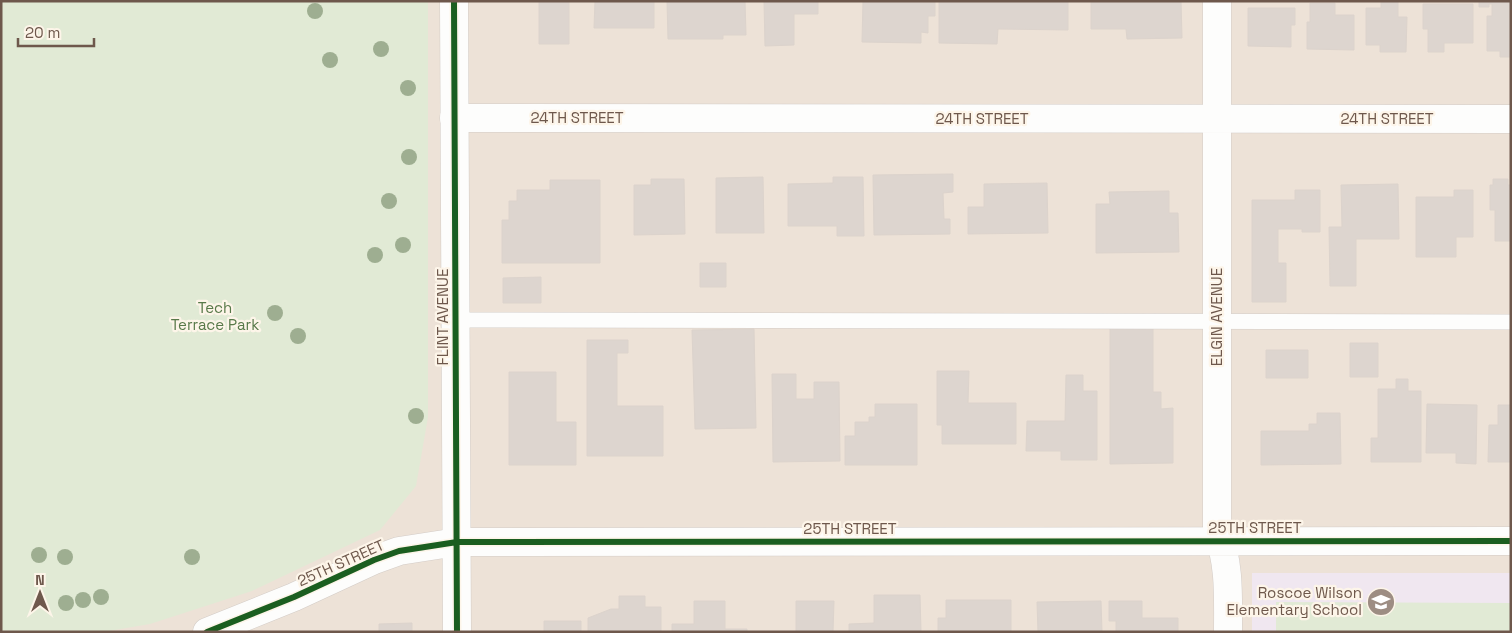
<svg xmlns="http://www.w3.org/2000/svg" width="1512" height="633" font-family="'Space Grotesk',sans-serif">
<rect width="100%" height="100%" fill="#f4efe9"/>
<!-- residential -->
<path fill="#ede2d7" d="M 1,1 L 1511,1 L 1511,632 L 1,632 Z"/>
<!-- education -->
<path fill="#f0e7f0" d="M 1252,573 L 1511,573 L 1511,632 L 1252,632 Z"/>
<!-- green -->
<path fill="#e1ead5" d="M 1,1 L 428,1 L 428,417 L 416,486 L 380,530 L 252,591 L 150,624 L 103,632 L 1,632 Z
M 1276,602 L 1511,603 L 1511,632 L 1276,632 Z"/>
<!-- building -->
<path fill="#ddd5cf" stroke="#dcd3cc" d="M 539,1 L 569,1 L 569,44 L 539,44 Z
M 588,1 L 654,1 L 654,28 L 594,28 L 595,1 Z
M 667,1 L 745,1 L 746,35 L 723,35 L 723,39 L 668,39 Z
M 764,1 L 818,1 L 818,14 L 794,14 L 794,45 L 765,46 Z
M 863,1 L 935,2 L 935,16 L 928,16 L 928,33 L 921,32 L 921,43 L 862,42 Z
M 939,1 L 1068,1 L 1068,30 L 998,29 L 997,44 L 939,43 Z
M 1091,1 L 1181,1 L 1182,38 L 1127,39 L 1126,29 L 1091,29 Z
M 1381,1 L 1398,1 L 1398,17 L 1407,17 L 1406,52 L 1380,52 L 1380,45 L 1366,45 L 1366,8 L 1381,8 Z
M 1479,1 L 1511,1 L 1511,57 L 1500,57 L 1500,51 L 1487,51 L 1487,16 L 1492,16 L 1492,4 L 1489,4 L 1489,7 L 1479,7 Z
M 1310,3 L 1335,3 L 1335,15 L 1354,15 L 1354,50 L 1307,49 L 1307,22 L 1310,22 Z
M 1423,4 L 1473,4 L 1473,43 L 1444,43 L 1444,52 L 1428,52 L 1428,29 L 1423,29 Z
M 1248,8 L 1295,8 L 1295,25 L 1291,25 L 1291,47 L 1248,46 Z
M 953,174 L 953,192 L 943,193 L 944,219 L 950,219 L 950,234 L 874,235 L 873,175 Z
M 763,177 L 764,233 L 716,233 L 716,178 Z
M 833,177 L 863,177 L 864,236 L 837,236 L 837,226 L 788,226 L 788,184 L 833,183 Z
M 651,179 L 684,179 L 685,234 L 634,235 L 634,185 L 651,185 Z
M 1493,179 L 1508,179 L 1508,185 L 1511,185 L 1511,241 L 1495,241 L 1495,210 L 1490,210 L 1490,185 L 1493,185 Z
M 550,180 L 600,180 L 600,263 L 502,263 L 502,220 L 509,220 L 509,201 L 517,201 L 517,190 L 550,190 Z
M 1047,183 L 1048,233 L 968,234 L 968,207 L 984,207 L 984,184 Z
M 1398,184 L 1399,239 L 1356,239 L 1356,286 L 1330,286 L 1329,227 L 1342,227 L 1341,185 Z
M 1295,190 L 1320,190 L 1320,232 L 1302,232 L 1302,229 L 1278,229 L 1278,263 L 1286,263 L 1286,302 L 1252,302 L 1252,200 L 1295,200 Z
M 1454,190 L 1473,190 L 1473,237 L 1456,237 L 1456,257 L 1416,257 L 1416,197 L 1454,197 Z
M 1169,191 L 1169,213 L 1178,213 L 1179,252 L 1096,253 L 1096,204 L 1110,204 L 1109,192 Z
M 700,263 L 726,263 L 726,287 L 700,287 Z
M 541,277 L 541,303 L 503,303 L 503,278 Z
M 1110,328 L 1153,328 L 1153,392 L 1161,392 L 1161,409 L 1173,408 L 1173,463 L 1110,464 Z
M 754,329 L 756,428 L 695,429 L 692,330 Z
M 587,340 L 628,340 L 628,353 L 617,353 L 617,406 L 663,406 L 663,456 L 587,456 Z
M 1350,343 L 1378,343 L 1378,377 L 1350,377 Z
M 1266,350 L 1308,350 L 1308,378 L 1266,378 Z
M 937,371 L 969,371 L 968,403 L 1016,403 L 1016,444 L 942,444 L 942,425 L 937,425 Z
M 509,372 L 556,372 L 556,422 L 576,422 L 576,465 L 509,465 Z
M 772,374 L 796,374 L 796,399 L 814,399 L 814,382 L 839,382 L 840,461 L 773,462 Z
M 1066,375 L 1083,375 L 1083,391 L 1097,391 L 1097,460 L 1061,460 L 1061,451 L 1026,451 L 1027,421 L 1065,421 Z
M 1396,379 L 1408,379 L 1408,391 L 1421,391 L 1421,462 L 1371,462 L 1371,438 L 1378,438 L 1378,389 L 1396,389 Z
M 875,404 L 917,404 L 917,465 L 845,465 L 845,436 L 855,436 L 855,422 L 869,422 L 869,417 L 875,417 Z
M 1427,404 L 1477,405 L 1476,464 L 1456,463 L 1456,453 L 1426,453 Z
M 1498,405 L 1511,405 L 1511,462 L 1488,462 L 1489,425 L 1498,425 Z
M 1317,413 L 1340,413 L 1341,464 L 1261,465 L 1261,431 L 1309,431 L 1309,424 L 1317,424 Z
M 874,595 L 920,595 L 921,632 L 849,632 L 849,624 L 874,623 Z
M 619,596 L 645,596 L 645,607 L 661,607 L 661,632 L 588,632 L 588,618 L 611,609 L 619,609 Z
M 946,600 L 1011,600 L 1011,632 L 938,632 L 938,618 L 946,618 Z
M 694,601 L 725,601 L 725,629 L 747,629 L 747,632 L 672,632 L 672,624 L 694,624 Z
M 796,601 L 834,601 L 833,632 L 796,632 Z
M 1101,601 L 1102,632 L 1038,632 L 1037,602 Z
M 1109,601 L 1142,601 L 1142,618 L 1178,618 L 1178,632 L 1116,632 L 1116,621 L 1109,621 Z
M 544,621 L 581,621 L 581,632 L 544,632 Z
M 412,623 L 412,632 L 379,632 L 379,624 Z"/>
<g fill="none" stroke-linecap="round" stroke-linejoin="round">
<defs>
<path id="lane" d="M 455,320 L 1511,322"/>
<path id="street" d="M 1217,1 L 1217,531 C 1230,563 1228,598 1228,632
M 454,118 L 1511,119
M 207,632 L 294,597 L 374,560 L 399,551 L 457,542 L 1511,541"/>
<path id="secondary" d="M 454,1 L 457,632"/>
</defs>
<!-- lane casing -->
<use href="#lane" stroke="#d3ccc7" stroke-width="16"/>
<!-- street casing -->
<use href="#street" stroke="#d3ccc7" stroke-width="29"/>
<!-- secondary casing -->
<use href="#secondary" stroke="#d3ccc6" stroke-width="29"/>
<!-- lane -->
<use href="#lane" stroke="#fdfdfc" stroke-width="15"/>
<!-- street -->
<use href="#street" stroke="#fdfdfc" stroke-width="28"/>
<!-- secondary -->
<use href="#secondary" stroke="#fdfdfc" stroke-width="28"/>
<defs>
<path id="cycleway" d="M 454,1 L 457,632
M 207,632 L 294,597 L 374,560 L 399,551 L 457,542 L 1511,541"/>
</defs>
<!-- cycleway casing -->
<use href="#cycleway" stroke="#fdf5e9" stroke-width="9"/>
<!-- cycleway -->
<use href="#cycleway" stroke="#1b5e20" stroke-width="6"/>
</g>
<!-- trees -->
<g fill="#9eae91">
<circle cx="315" cy="11" r="8"/>
<circle cx="381" cy="49" r="8"/>
<circle cx="330" cy="60" r="8"/>
<circle cx="408" cy="88" r="8"/>
<circle cx="409" cy="157" r="8"/>
<circle cx="389" cy="201" r="8"/>
<circle cx="403" cy="245" r="8"/>
<circle cx="375" cy="255" r="8"/>
<circle cx="275" cy="313" r="8"/>
<circle cx="298" cy="336" r="8"/>
<circle cx="416" cy="416" r="8"/>
<circle cx="39" cy="555" r="8"/>
<circle cx="65" cy="557" r="8"/>
<circle cx="192" cy="557" r="8"/>
<circle cx="101" cy="597" r="8"/>
<circle cx="83" cy="600" r="8"/>
<circle cx="66" cy="603" r="8"/>
</g>
<!-- icons -->
<defs>
<symbol id="school-disc" viewBox="-11 -11 22 22"><circle r="9.5" fill="#9d8d83" stroke="#fdf5e9"/><path d="M0-5L7-2L0 1L-7-2ZM-4 1L0 2.5L4 1V4Q0 6-4 4Z" fill="#fff"/></symbol>
</defs>
<g fill-rule="evenodd">
<use href="#school-disc" x="1365" y="586" width="32" height="32"/>
</g>
<g text-anchor="middle" stroke-width="4.5" stroke-linejoin="round" paint-order="stroke">
<!-- street labels -->
<g font-size="15" fill="#6e584c" stroke="#fdf5e9">
<text x="577" y="123">24TH STREET</text>
<text x="982" y="124">24TH STREET</text>
<text x="1387" y="124">24TH STREET</text>
<text transform="translate(443 317) rotate(-90)" y="5">FLINT AVENUE</text>
<text transform="translate(1217 317) rotate(-90)" y="5">ELGIN AVENUE</text>
<text x="1255" y="533">25TH STREET</text>
<text x="850" y="534">25TH STREET</text>
<text transform="translate(341 563) rotate(-24)" y="5">25TH STREET</text>
</g>
<!-- park labels -->
<g font-size="15" fill="#587949" stroke="#fdf5e9">
<text x="215" y="313">Tech<tspan x="215" dy="17">Terrace Park</tspan></text>
</g>
<!-- poi labels -->
<g font-size="15" fill="#6e584c" stroke="#fdf5e9" text-anchor="end">
<text x="1362" y="598">Roscoe Wilson<tspan x="1362" dy="17">Elementary School</tspan></text>
</g>
</g>
<!-- border -->
<rect width="1512" height="633" fill="none" stroke="#6e584c" stroke-width="5"/>
<!-- north arrow -->
<g transform="translate(40 593)" stroke="#fdf5e9" stroke-width="4" paint-order="stroke">
<path d="M0-4L9 19L0 12L-9 19Z" fill="#6e584c"/>
<text y="-8" font-size="14" font-weight="bold" text-anchor="middle" fill="#6e584c">N</text>
</g>
<!-- scale -->
<path d="M18 38v8h76v-8" fill="none" stroke="#6e584c" stroke-width="2.5"/>
<text x="25" y="38" font-size="15" fill="#6e584c" stroke="#fdf5e9" stroke-width="4" paint-order="stroke">20 m</text>
</svg>
